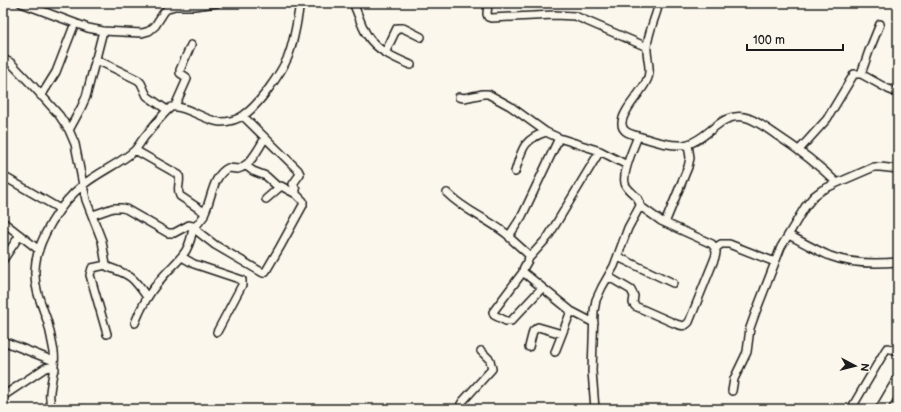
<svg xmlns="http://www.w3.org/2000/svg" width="901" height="412" font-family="'Balsamiq Sans',sans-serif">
<rect width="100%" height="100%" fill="#fbf7ec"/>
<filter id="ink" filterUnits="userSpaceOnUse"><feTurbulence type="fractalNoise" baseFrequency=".025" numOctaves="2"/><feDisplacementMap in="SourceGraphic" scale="8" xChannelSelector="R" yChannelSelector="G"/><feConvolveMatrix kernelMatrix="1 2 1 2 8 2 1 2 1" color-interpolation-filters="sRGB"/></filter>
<g filter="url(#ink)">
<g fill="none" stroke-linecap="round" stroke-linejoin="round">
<defs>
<path id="minor" d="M 21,3 L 88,28 L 103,31 L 142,33 L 149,31 L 155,26 L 164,12 L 168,8 L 175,6 L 194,6 L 217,3
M 353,3 C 358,13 361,26 367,35 C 377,51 395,58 411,65
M 488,3 L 487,14 L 488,17 L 491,18 L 554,15 L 575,16 L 647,47
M 659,3 C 656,17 648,32 647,47 C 646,59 653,70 646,82 C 641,93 621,112 622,124 C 622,132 631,134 638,136 C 651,140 674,148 688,144 C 708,139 721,112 744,117 C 755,119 766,128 775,134 C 798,149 818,164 837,183 L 874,167 L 880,167 L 898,169
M 385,53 L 397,28 L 403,28 L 421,37
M 3,59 L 11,63 L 34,87 L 59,115 L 69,130 L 75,144 L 86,200 L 102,241 L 106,265 L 108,267 C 131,275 133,277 147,297
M 95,59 L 138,80 L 141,83 L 147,96 L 167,110
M 861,74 L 869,51 L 880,24
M 41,96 L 56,72 L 75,23
M 459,97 L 464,98 L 483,94 L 488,94 L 510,106 L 546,132 L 559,138 L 600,151 L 627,165
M 175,106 L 187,79 L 186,77 L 180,73 L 180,70 L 191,45
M 69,130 L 81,108 L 86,97 L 103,31
M 559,138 L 522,216 L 509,236 L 510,238 L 529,255 C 530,262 522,266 523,272 L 571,311 L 594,323
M 135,150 L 179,175 C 181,182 176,189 180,196 L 204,212 L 204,216 L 196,226 L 197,231 L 215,245 L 263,273 L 266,271 L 280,247 L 303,205 L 303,201 L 296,194 L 296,190 L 293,184 L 300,174 L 298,170 L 243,116
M 799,150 L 827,119 L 854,74 L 861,74 L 888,89 L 898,93
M 245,165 L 253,171 L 266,176 L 278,187
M 515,172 C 522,150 522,140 546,132
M 3,176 L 60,209
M 447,193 C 466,212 489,219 509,236
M 266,199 L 281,186 L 296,194
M 204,214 C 212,199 212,176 228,168 C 231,168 235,169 238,169 C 250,166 259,148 265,138
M 93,215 L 113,208 L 122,208 L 126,209 L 168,233 L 174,233 L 189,225 L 196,227
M 3,222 L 39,250
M 665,223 L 688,167 L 690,158 L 688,144
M 789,235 C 802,242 816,250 830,256 C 851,264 876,264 898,262
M 716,248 L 721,244 L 729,244 L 775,262
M 182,257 L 194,264 L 242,280 L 242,285 L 217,332
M 530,257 L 548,237 L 600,151
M 618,257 L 673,283
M 3,260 L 20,235
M 106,265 L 92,268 L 90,275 L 107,334
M 523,272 L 493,312 L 494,315 L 506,321 L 511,321 L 542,288
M 609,277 L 631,290 L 634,296 L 633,303 L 635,306 L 676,324 C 682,326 685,327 689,322 L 714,260 C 717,253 717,250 712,244 L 661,221 L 640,206
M 135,323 C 141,307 149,293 160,280 C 177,259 190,256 193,226
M 3,341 L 54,361
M 529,347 L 533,331 L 538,327 L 562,334
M 555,352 L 571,311
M 732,391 L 734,379 L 747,352 L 750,328 L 755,314 L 781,247 L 805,207 L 814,196 L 822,190 L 837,183
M 3,396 L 45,368 L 50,367 L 55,369
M 52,409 C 45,392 57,372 54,352 C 52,342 50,330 47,320 C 41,303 34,288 35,270 C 36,241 61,202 83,185 C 99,172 119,164 134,151 C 139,146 142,139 147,134 C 154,125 162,115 171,107 C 184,104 205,121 220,122 C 228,122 237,120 244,115 C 259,105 281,73 288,57 C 295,39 297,21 300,3
M 465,409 L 461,404 L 463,401 L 492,369 L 490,360 L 481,351
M 595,409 L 592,371 L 594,311 L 596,300 L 602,287 L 614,266 L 628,228 L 640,206 C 640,196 631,194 626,186 C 620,176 634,147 638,136
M 851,409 L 885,351 L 887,348 L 898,351"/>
<path id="secondary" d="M 881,409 L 898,380"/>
</defs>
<!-- minor casing -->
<use href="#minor" stroke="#1c1c1c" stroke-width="10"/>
<!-- secondary casing -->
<use href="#secondary" stroke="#1c1c1c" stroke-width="13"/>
<!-- minor -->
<use href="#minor" stroke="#fbf7ec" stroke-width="7"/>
<!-- secondary -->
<use href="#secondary" stroke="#fbf7ec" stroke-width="10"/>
</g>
</g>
<!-- margin -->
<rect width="901" height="412" fill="none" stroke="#fbf7ec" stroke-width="16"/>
<rect x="8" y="8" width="885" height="396" fill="none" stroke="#1c1c1c" stroke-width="1.5" filter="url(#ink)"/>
<!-- north arrow -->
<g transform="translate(855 366) rotate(97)" stroke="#fbf7ec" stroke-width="3" paint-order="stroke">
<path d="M0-3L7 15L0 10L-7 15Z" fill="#1c1c1c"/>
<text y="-6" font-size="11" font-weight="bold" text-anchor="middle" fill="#1c1c1c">N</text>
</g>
<!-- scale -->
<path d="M747 44v6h96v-6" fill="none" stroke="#1c1c1c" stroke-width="2"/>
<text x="753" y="44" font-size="12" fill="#1c1c1c" stroke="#fbf7ec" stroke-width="3" paint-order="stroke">100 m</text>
</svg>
